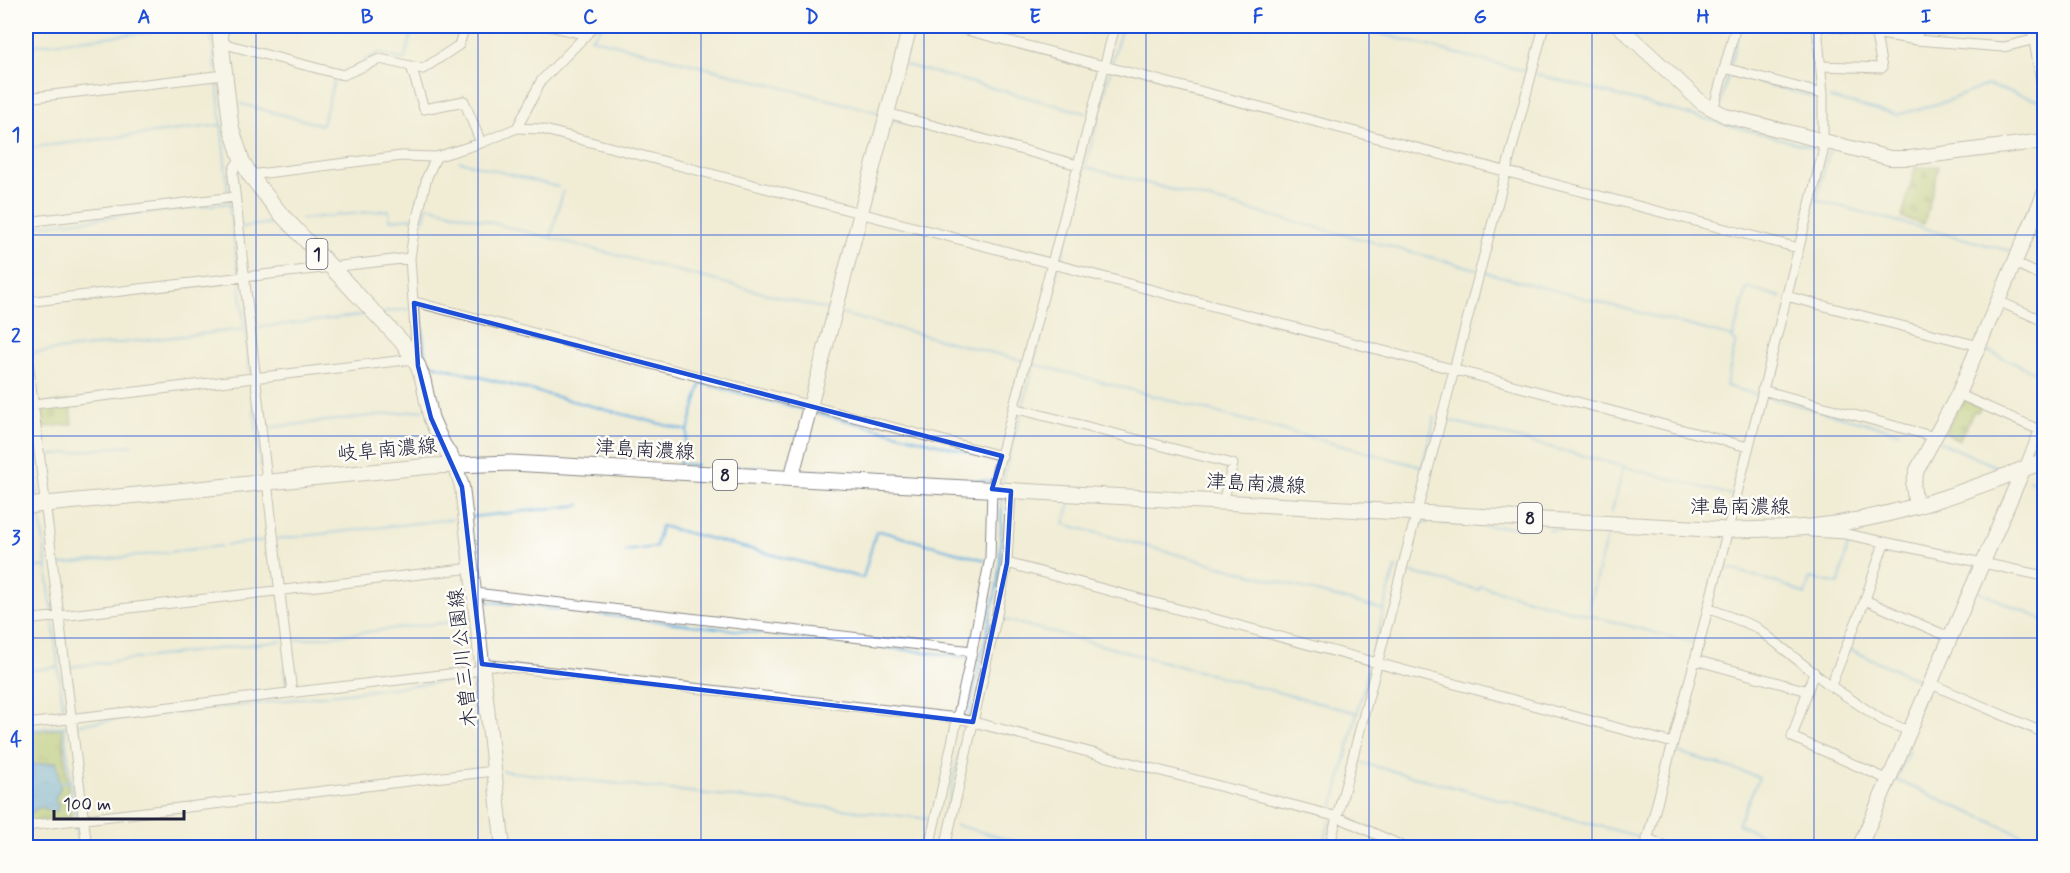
<svg xmlns="http://www.w3.org/2000/svg" width="2070" height="873" font-family="Mynerve,'Klee One',sans-serif">
<defs>
<pattern id="grass-tufts" width="24" height="20" patternUnits="userSpaceOnUse" patternTransform="scale(1.5)"><rect width="24" height="20" fill="#abc56a"/><path d="M3 7l-1-3M5 7V3M7 7l1-3M15 17l-1-3M17 17v-4M19 17l1-3" fill="none" stroke="#93a95d"/></pattern>
<pattern id="cemetery-stones" width="16" height="16" patternUnits="userSpaceOnUse" patternTransform="scale(1.5)"><rect width="16" height="16" fill="#abc56a"/><path d="M2 7V4a2 2 0 0 1 4 0v3zM10 15v-3a2 2 0 0 1 4 0v3z" fill="#93a95d"/></pattern>
<pattern id="water-ripples" width="26" height="14" patternUnits="userSpaceOnUse" patternTransform="scale(1.5)"><rect width="26" height="14" fill="#6bb0e1"/><path d="M2 4q2-2 4 0t4 0M15 11q2-2 4 0t4 0" fill="none" stroke="#588fb8"/></pattern>
</defs>
<rect width="100%" height="100%" fill="#fdfcf7"/>
<filter id="ink" filterUnits="userSpaceOnUse"><feTurbulence type="fractalNoise" baseFrequency=".0167" numOctaves="2"/><feDisplacementMap in="SourceGraphic" scale="12" xChannelSelector="R" yChannelSelector="G"/><feConvolveMatrix kernelMatrix="1 2 1 2 8 2 1 2 1" color-interpolation-filters="sRGB"/></filter>
<filter id="wash" filterUnits="userSpaceOnUse"><feTurbulence type="fractalNoise" baseFrequency=".008" numOctaves="4" result="noise"/><feDisplacementMap in="SourceGraphic" scale="24" xChannelSelector="R" yChannelSelector="G"/><feGaussianBlur stdDeviation="1.35" result="paint"/><feColorMatrix in="noise" values="0 0 0 0 0 0 0 0 0 0 0 0 0 0 0 0 0 1.4 0 .05"/><feComposite in="paint" operator="in"/></filter>
<g filter="url(#wash)">
<rect width="100%" height="100%" fill="#f1edd6"/>
<!-- grass -->
<path fill="url(#grass-tufts)" stroke="#667452" stroke-width="1.5" d="M 62,728 L 71,817 L 26,823 L 26,733 Z"/>
<!-- cemetery -->
<path fill="url(#cemetery-stones)" stroke="#667452" stroke-width="1.5" d="M 1939,166 L 1924,224 L 1902,218 L 1915,168 Z
M 1962,399 L 1981,407 L 1978,412 L 1974,411 L 1959,440 L 1945,433 Z
M 70,401 L 72,424 L 39,428 L 37,405 Z"/>
<!-- water -->
<path fill="url(#water-ripples)" stroke="#46698e" stroke-width="1.5" d="M 57,762 L 60,789 L 55,799 L 58,807 L 57,811 L 53,812 L 41,807 L 26,814 L 26,780 L 33,778 L 31,765 Z"/>
<g fill="none" stroke-linecap="round" stroke-linejoin="round">
<!-- stream -->
<path stroke="#6bb0e1" stroke-width="2" d="M 210,26 L 216,70
M 603,26 L 591,38 L 881,113
M 1350,26 L 1529,72
M 26,46 L 200,26
M 364,61 L 379,53 L 404,60 L 414,26
M 906,65 L 1086,113
M 1111,66 L 1122,26
M 1730,66 L 1737,38
M 1536,74 L 1819,149
M 1728,74 L 1818,98
M 217,81 L 228,193
M 1830,98 L 1897,115 L 1947,101 L 1987,85 L 2041,101
M 241,104 L 322,125 L 335,78
M 1720,106 L 1728,73
M 891,119 L 926,128
M 26,148 L 221,125
M 1829,151 L 1816,200 L 2014,252
M 459,161 L 558,187
M 1085,167 L 1476,269
M 421,218 L 424,219 L 427,206 L 829,310
M 301,219 L 389,210 L 390,220 L 413,218
M 26,227 L 229,203 L 239,273
M 242,227 L 279,222
M 551,237 L 563,191
M 1060,264 L 1110,72
M 1484,272 L 1733,337 L 1732,340 L 1736,341 L 1726,386 L 1758,395
M 240,284 L 250,373
M 420,310 L 426,363 L 688,431
M 385,312 L 409,309
M 841,314 L 1024,361
M 254,328 L 364,315
M 1733,337 L 1747,288 L 1781,297
M 1985,350 L 2044,376
M 30,353 L 245,329
M 1034,364 L 1422,467 L 1435,417
M 251,384 L 261,467
M 26,391 L 26,398
M 1767,397 L 1899,432
M 1023,406 L 1058,269
M 27,408 L 38,496
M 813,412 L 996,459
M 1444,419 L 1731,495
M 265,428 L 423,410
M 1940,442 L 2004,470
M 43,456 L 132,445
M 26,458 L 33,457
M 697,465 L 679,464 L 701,383 L 802,409
M 719,466 L 777,469
M 803,471 L 990,481
M 2029,480 L 2044,487
M 1002,484 L 1021,412
M 263,489 L 265,501
M 1070,502 L 1064,524 L 1384,610
M 40,513 L 52,613
M 1611,514 L 1624,466
M 472,517 L 580,505
M 1419,522 L 1428,523
M 1441,523 L 1475,525
M 1484,526 L 1532,528
M 1548,529 L 1600,532
M 277,539 L 453,519
M 226,545 L 271,540
M 625,551 L 656,547 L 661,526 L 863,578 L 876,532 L 880,531 L 985,560
M 57,565 L 221,546
M 1722,566 L 1790,587 L 1805,595 L 1810,578 L 1839,584 L 1848,544
M 26,569 L 46,566
M 1405,571 L 1479,590 L 1480,586 L 1693,643
M 1978,591 L 2044,620
M 483,601 L 513,604
M 523,605 L 559,610
M 1588,609 L 1608,532
M 570,611 L 967,657
M 1002,619 L 1357,713
M 53,622 L 64,715
M 289,641 L 468,620
M 1849,649 L 1923,682
M 1372,655 L 1395,568 L 1397,569
M 68,667 L 282,641
M 284,667 L 287,688
M 26,671 L 58,667
M 968,718 L 997,586 L 1000,561 L 1002,496
M 79,724 L 476,678
M 64,726 L 75,818
M 26,730 L 66,726
M 1909,750 L 1896,780 L 2044,845
M 1675,751 L 1759,777 L 1738,824 L 1790,848
M 1355,761 L 1644,838
M 503,771 L 930,819
M 59,783 L 71,781
M 1332,811 L 1370,663
M 76,825 L 79,848
M 956,825 L 1039,848
M 938,848 L 966,723
M 1322,848 L 1330,820"/>
</g>
</g>
<g filter="url(#ink)">
<g fill="none" stroke-linecap="round" stroke-linejoin="round">
<defs>
<path id="street" d="M 549,26 L 586,35
M 951,26 L 1798,248
M 1831,26 L 1917,40 L 1990,46 L 2004,47 L 2036,39
M 1917,40 L 1918,26
M 221,43 L 343,75 L 380,59 L 423,69 L 459,45 L 465,26
M 411,66 L 424,109 L 464,101 L 481,143
M 1820,66 L 1882,68 L 1876,35
M 1725,68 L 1823,94
M 26,98 L 224,75
M 1713,110 L 1736,26
M 887,113 L 1078,165
M 517,128 L 541,81 L 595,26
M 242,161 C 235,164 233,168 233,176 C 253,348 270,520 292,692
M 250,175 L 402,156 L 436,157 L 481,143 L 517,128 L 541,129 L 1748,447
M 26,222 L 235,197
M 2015,263 L 2044,277
M 1786,296 L 1979,346
M 1998,301 L 2044,321
M 26,302 L 410,258
M 414,303 L 419,303 L 1002,456
M 26,344 L 87,848
M 417,360 L 410,258 L 414,231 L 427,177 L 436,157
M 1762,390 L 1935,437
M 1958,394 L 2044,432
M 26,405 L 414,359
M 1014,408 L 1233,464 L 1223,502
M 2023,470 L 2044,419
M 1811,532 L 1846,534 L 2044,576
M 1884,543 L 1865,600 L 1949,637
M 1007,563 L 1673,743
M 475,593 L 972,651
M 1708,608 L 1756,627 L 1828,684 L 1882,720 L 1909,731
M 26,620 L 472,568
M 1695,660 L 1808,691
M 482,664 L 958,718 L 1338,817 L 1407,848
M 1814,672 L 1792,737 L 1889,780
M 1929,683 L 2044,733
M 1831,685 L 1865,600
M 26,724 L 483,670
M 26,826 L 494,771
M 1647,838 L 1669,848
M 929,848 L 972,651 L 990,558 L 992,489 L 1115,26
M 945,848 L 997,615 L 1007,563 L 1011,491
M 1329,848 L 1544,26
M 1645,848 L 1695,660 L 1823,152 L 1823,94 L 1817,26"/>
<path id="secondary" d="M 1619,26 L 1702,103 L 1726,116 L 1890,158 L 1910,158 L 2044,141
M 2034,26 L 2044,84
M 455,464 L 462,487 L 503,848
M 791,479 L 910,26
M 1916,507 L 1913,485 L 1917,470 L 1958,394 L 2044,194
M 1859,848 L 2023,470"/>
<path id="primary" d="M 219,26 L 231,127 L 242,161 L 250,175 L 279,212 L 404,344 L 418,366 L 423,380 L 431,418 L 442,443 L 455,464
M 26,506 L 431,466 L 511,463 L 1727,530 C 1758,529 1789,530 1819,526 C 1897,517 1972,490 2044,461"/>
</defs>
<!-- street casing -->
<use href="#street" stroke="#8a8888" stroke-width="11"/>
<!-- secondary casing -->
<use href="#secondary" stroke="#8a8888" stroke-width="16"/>
<!-- primary casing -->
<use href="#primary" stroke="#8a8888" stroke-width="17"/>
<!-- street -->
<use href="#street" stroke="#fff" stroke-width="9"/>
<!-- secondary -->
<use href="#secondary" stroke="#fff" stroke-width="14"/>
<!-- primary -->
<use href="#primary" stroke="#fff" stroke-width="15"/>
</g>
</g>
<!-- marked area -->
<path d="M0 0H2070V873H0ZM 414,303 L 1002,456 L 992,489 L 1011,491 L 1007,563 L 973,722 L 482,664 L 462,487 L 431,418 L 418,366 Z" fill="#f1edd6" fill-opacity=".55" fill-rule="evenodd"/>
<path fill="none" stroke="#1d4ed8" stroke-width="4.5" stroke-linejoin="round" d="M 414,303 L 1002,456 L 992,489 L 1011,491 L 1007,563 L 973,722 L 482,664 L 462,487 L 431,418 L 418,366 Z"/>
<!-- grid -->
<path fill="none" stroke="#1d4ed8" stroke-width="1.5" stroke-opacity="0.55" d="M 256,26 L 256,848M 478,26 L 478,848M 701,26 L 701,848M 924,26 L 924,848M 1146,26 L 1146,848M 1369,26 L 1369,848M 1592,26 L 1592,848M 1814,26 L 1814,848M 26,235 L 2044,235M 26,436 L 2044,436M 26,638 L 2044,638"/>
<g text-anchor="middle" stroke-width="5" stroke-linejoin="round" paint-order="stroke">
<!-- shield labels -->
<g fill="#fdfcf7" stroke="#646373" stroke-width="1.5">
<rect x="306.5" y="239" width="21" height="30" rx="4.5"/>
<rect x="713" y="460" width="24" height="30" rx="4.5"/>
<rect x="1518" y="503" width="24" height="30" rx="4.5"/>
</g>
<g font-size="18" font-weight="bold" fill="#22223b">
<text x="317" y="260">1</text>
<text x="725" y="481">8</text>
<text x="1530" y="524">8</text>
</g>
<!-- street labels -->
<g font-size="20" fill="#22223b" stroke="#fdfcf7">
<text transform="translate(387 449) rotate(-5)" y="7">岐阜南濃線</text>
<text transform="translate(645 449) rotate(3)" y="7">津島南濃線</text>
<text transform="translate(1256 483) rotate(3)" y="7">津島南濃線</text>
<text x="1740" y="513">津島南濃線</text>
<text transform="translate(462 658) rotate(-96)" y="7">木曽三川公園線</text>
</g>
</g>
<!-- margin -->
<rect width="2070" height="873" fill="none" stroke="#fdfcf7" stroke-width="66"/>
<!-- scale -->
<path d="M54 810v9h130v-9" fill="none" stroke="#22223b" stroke-width="3"/>
<text x="63" y="810" font-size="18" fill="#22223b" stroke="#fdfcf7" stroke-width="4.5" paint-order="stroke">100 m</text>
<rect x="33" y="33" width="2004" height="807" fill="none" stroke="#1d4ed8" stroke-width="2"/>
<g font-size="20" text-anchor="middle" font-weight="bold" fill="#1d4ed8">
<text x="144" y="23">A</text>
<text x="367" y="23">B</text>
<text x="590" y="23">C</text>
<text x="812" y="23">D</text>
<text x="1035" y="23">E</text>
<text x="1258" y="23">F</text>
<text x="1480" y="23">G</text>
<text x="1703" y="23">H</text>
<text x="1926" y="23">I</text>
<text x="16" y="141">1</text>
<text x="16" y="342">2</text>
<text x="16" y="544">3</text>
<text x="16" y="746">4</text>
</g>
</svg>
